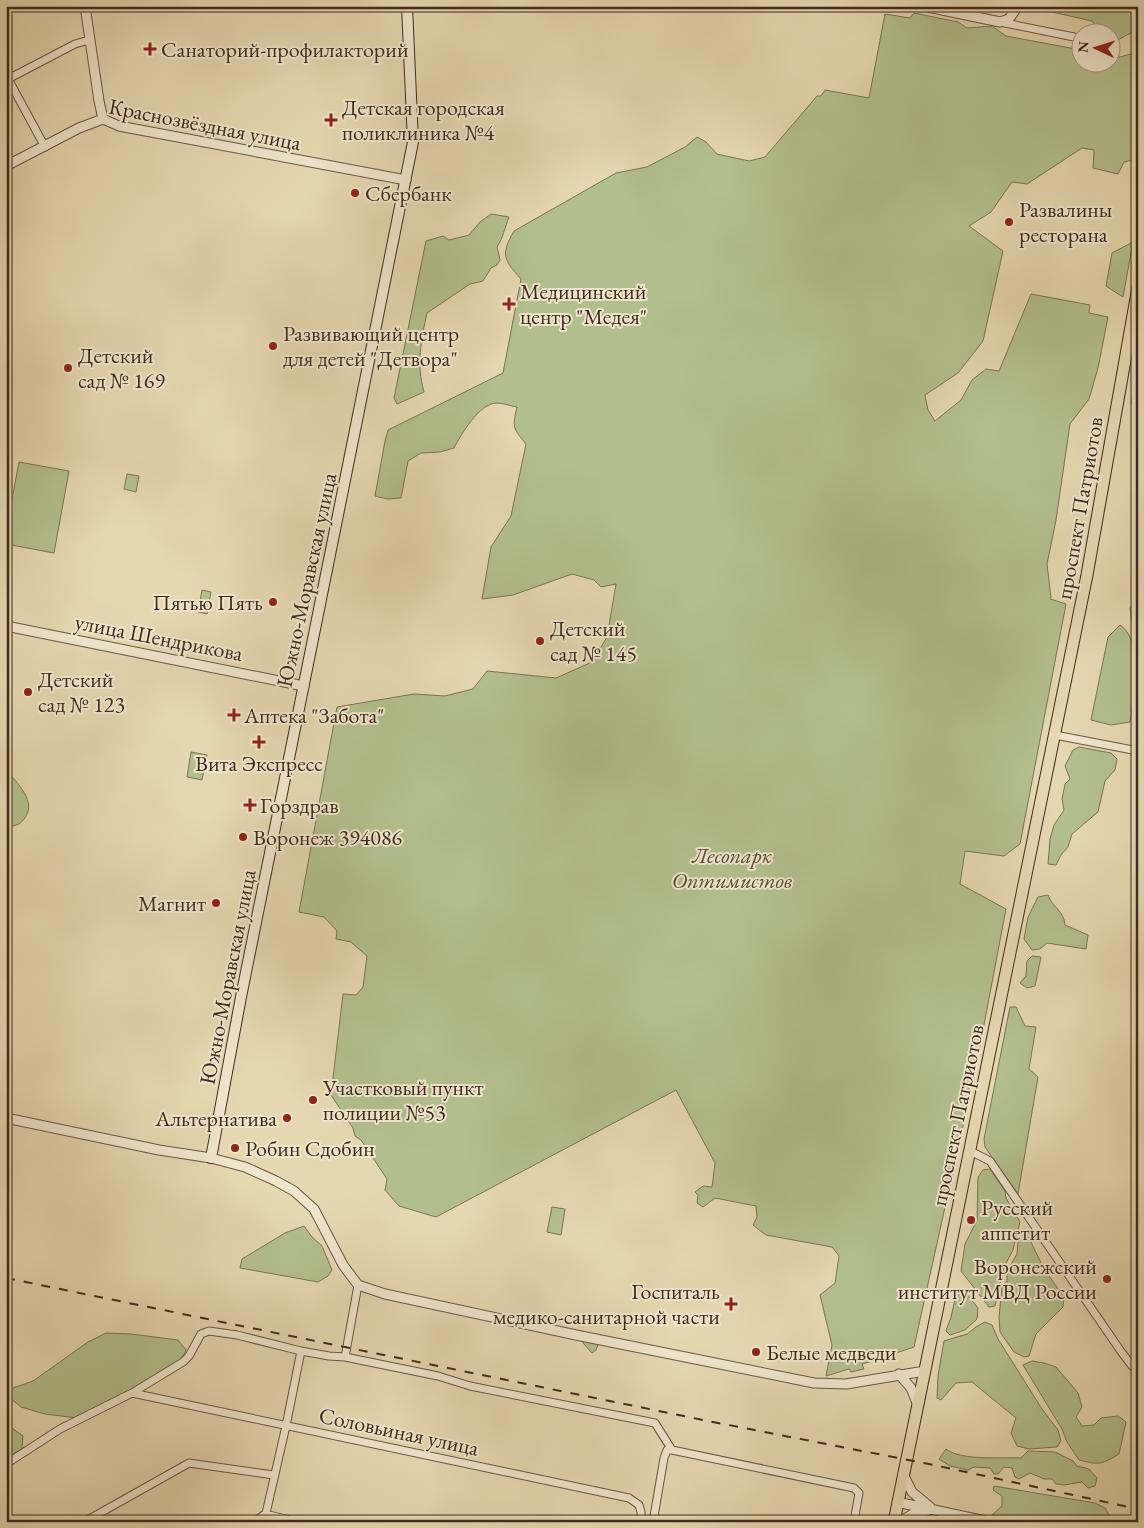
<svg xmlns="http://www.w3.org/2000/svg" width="1144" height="1528" font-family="'EB Garamond',serif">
<rect width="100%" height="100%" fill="#e5d7b0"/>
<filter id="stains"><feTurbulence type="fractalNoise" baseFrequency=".004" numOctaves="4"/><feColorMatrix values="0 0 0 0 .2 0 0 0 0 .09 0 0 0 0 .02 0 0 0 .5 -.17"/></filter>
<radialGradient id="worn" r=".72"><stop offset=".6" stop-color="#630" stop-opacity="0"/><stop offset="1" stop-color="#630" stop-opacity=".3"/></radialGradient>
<!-- green -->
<path fill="#b2bf8d" stroke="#7a7456" d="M 1019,6 L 1138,6 L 1138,29 L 1112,43 L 1112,32 L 1094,32 L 1095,25 L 1092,21 L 1052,12 L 1027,11 Z
M 914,13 L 958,22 L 967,28 L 992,26 L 1006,36 L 1081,50 L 1082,62 L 1112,62 L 1112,56 L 1120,57 L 1138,52 L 1138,159 L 1124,162 L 1118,174 L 1093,168 L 1094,150 L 1082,148 L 1027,184 L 1012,182 L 991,212 L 969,226 L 1003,251 L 983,341 L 958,373 L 925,395 L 928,410 L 935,421 L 961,400 L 972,380 L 986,369 L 999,371 L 1031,294 L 1090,305 L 1089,313 L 1108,317 L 1098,368 L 1089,399 L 1070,424 L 1056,520 L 1047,564 L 1051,598 L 1050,599 L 1066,604 L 1020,844 L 1004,856 L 965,851 L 960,884 L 1006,909 L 979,1051 L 976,1053 L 974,1069 L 965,1104 L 967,1108 L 914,1347 L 887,1356 L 884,1361 L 881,1362 L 880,1359 L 862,1364 L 864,1369 L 851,1372 L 849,1369 L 826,1376 L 832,1345 L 820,1295 L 835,1283 L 839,1256 L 832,1247 L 766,1235 L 753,1225 L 757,1217 L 756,1206 L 715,1198 L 703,1207 L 697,1203 L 698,1195 L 695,1192 L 703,1186 L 712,1187 L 715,1163 L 676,1090 L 436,1217 L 399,1206 L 385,1190 L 387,1179 L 361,1140 L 355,1136 L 353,1128 L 331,1095 L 343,994 L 356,995 L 363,987 L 367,956 L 351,942 L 336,939 L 337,931 L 324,917 L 299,912 L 337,707 L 414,694 L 445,696 L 473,689 L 487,671 L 556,678 L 592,662 L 607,637 L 616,584 L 601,587 L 594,580 L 572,574 L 513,595 L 482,599 L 491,547 L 511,516 L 526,444 C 513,428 512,428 517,407 C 511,406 503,403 497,403 C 479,403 461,435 454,448 L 440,452 L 421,453 L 408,461 L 401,498 L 387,499 L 375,496 L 385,441 L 388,430 L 503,373 L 521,279 C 504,260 500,255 514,231 L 616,173 L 647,167 L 685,147 L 697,137 L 706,142 L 717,154 L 749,161 L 765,157 L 817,96 L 821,96 L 825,90 L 869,98 L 885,14 L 910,18 Z
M 491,214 L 509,217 C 505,227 503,238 497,247 L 500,260 L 497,265 L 491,268 L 483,281 L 470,284 L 427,313 C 421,341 416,364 424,392 L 397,404 L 394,398 L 426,241 L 443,236 L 449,240 L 469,235 L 480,222 Z
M 1133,242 L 1123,297 L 1106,286 L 1112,253 Z
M 1138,363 L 1138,405 L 1131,404 Z
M 19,462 L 69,471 L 54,553 L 6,544 L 6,531 Z
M 127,474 L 139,476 L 136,492 L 124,489 Z
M 1138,578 L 1138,627 L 1132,624 L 1130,608 L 1134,602 L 1134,594 Z
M 202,590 L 211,592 L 207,614 L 198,612 Z
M 1120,625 C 1144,641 1134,696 1130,722 L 1111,725 L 1091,720 L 1108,637 Z
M 1079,747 L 1111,753 L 1117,759 L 1115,770 L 1105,781 L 1098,812 L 1072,834 L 1068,847 L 1061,855 L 1056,865 L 1048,864 L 1050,839 L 1054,825 L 1064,810 L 1062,799 L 1065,784 L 1070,779 L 1065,766 L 1073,750 Z
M 191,752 L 207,755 L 202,780 L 187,777 Z
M 6,770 C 17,783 38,802 24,819 C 20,825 13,827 6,826 Z
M 1048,895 C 1052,907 1064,911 1065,925 L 1088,935 L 1086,949 L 1047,943 L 1040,949 L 1032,950 L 1024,939 L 1028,917 L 1038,897 Z
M 1032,956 L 1041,957 L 1035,986 L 1027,988 L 1020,983 L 1026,976 L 1027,961 Z
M 1010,1007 L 1016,1007 L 1025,1026 L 1036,1027 L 1029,1069 L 1038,1077 L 1018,1194 L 985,1147 L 984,1139 Z
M 990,1169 L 1005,1191 L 1006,1198 L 1020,1222 L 1013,1250 L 1004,1267 L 995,1306 L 989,1307 L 961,1271 L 965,1244 L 977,1220 L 978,1177 L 983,1170 Z
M 552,1207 L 565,1209 L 561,1235 L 547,1232 Z
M 304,1226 L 312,1237 L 322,1246 L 332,1270 L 328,1276 L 318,1282 L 240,1268 L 242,1259 L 285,1233 Z
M 1024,1234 L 1029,1238 L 1044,1269 L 1064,1297 L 1063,1307 L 1036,1334 L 1029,1356 L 1024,1357 L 1014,1352 L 1000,1332 L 999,1317 L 1002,1287 L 1007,1281 L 1007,1271 L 1017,1254 L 1018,1242 Z
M 966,1293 L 978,1308 L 977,1319 L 965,1330 L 950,1335 L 946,1331 L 951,1317 L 956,1295 Z
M 985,1322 L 992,1325 L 998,1339 L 1042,1409 L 1058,1430 L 1061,1441 L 1057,1447 L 1029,1449 L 1017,1446 L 1011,1433 L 1016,1418 L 972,1382 L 956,1383 L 941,1400 L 937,1398 L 938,1376 L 944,1341 L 967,1334 L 976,1327 Z
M 106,1333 L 131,1334 L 178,1340 L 186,1350 L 181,1360 L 140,1385 L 77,1418 L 45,1414 L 21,1407 L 9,1397 L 13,1388 L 33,1381 L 88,1342 Z
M 584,1340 L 595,1342 L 598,1345 L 596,1350 L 592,1353 L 583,1343 Z
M 1032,1361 L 1044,1363 L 1056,1367 L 1078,1393 L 1082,1407 L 1076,1417 L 1082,1426 L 1094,1425 L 1101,1418 L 1118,1416 L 1126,1422 L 1119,1454 C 1101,1465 1099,1465 1079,1460 L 1067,1442 L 1062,1429 L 1023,1365 Z
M 12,1428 L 23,1436 L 22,1449 L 6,1458 L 6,1429 Z
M 946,1449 C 961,1461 1002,1457 1021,1458 L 1028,1451 L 1055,1452 L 1073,1461 L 1077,1466 L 1089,1469 L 1097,1478 L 1095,1486 L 1088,1488 L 1082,1482 L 1064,1485 L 1056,1484 L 1052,1479 L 1044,1479 L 1030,1473 L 1019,1479 L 1015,1477 L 1012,1468 L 1004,1467 L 998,1474 L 994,1474 L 990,1468 L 974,1467 L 968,1470 L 950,1466 L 939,1459 Z
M 994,1486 L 1095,1503 L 1105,1508 L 1113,1522 L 1015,1522 L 990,1517 L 1002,1506 L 1002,1496 L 993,1490 Z"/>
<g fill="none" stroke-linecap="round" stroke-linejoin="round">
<defs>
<path id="minor" d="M 1000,22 L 1074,37
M 7,77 L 45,147
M 8,79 L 75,44 L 89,40
M 1055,735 L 1138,751
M 970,1151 L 990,1161 L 1120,1350 L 1132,1366 L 1138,1367
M 345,1357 L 438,1376 L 470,1386 L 655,1423 L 672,1450
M 132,1393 L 629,1498 L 639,1505 L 641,1512 L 641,1522
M 6,1464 L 60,1429 L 132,1393 L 183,1362 L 189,1356 L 201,1334 L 209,1331 L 237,1335 L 301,1351 L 329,1356 L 345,1357 L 358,1285
M 84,1522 L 189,1463 L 274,1475
M 254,1522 L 265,1514 L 298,1522
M 264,1522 L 286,1426 L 301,1351
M 653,1522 L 664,1458 L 667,1450 L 672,1450 L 854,1488 L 859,1493 L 854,1522"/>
<path id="tertiary" d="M 85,6 L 99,101 L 103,119
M 923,6 L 1000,22 L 1009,19 L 1018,6
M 6,166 L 79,128 L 103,119 L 119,126 L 406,180
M 6,626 L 304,686
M 6,1118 L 159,1150 L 211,1158 L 245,1167 L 276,1181 L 294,1191 L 314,1209 L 343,1265 L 358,1285 L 385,1294 L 576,1335 L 814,1383 L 846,1384 L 925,1371
M 899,1374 L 911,1388 L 918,1405
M 903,1474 L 912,1492 L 930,1507
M 897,1502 L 990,1522
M 899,1522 L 915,1513 L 927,1511"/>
<path id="secondary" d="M 211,1158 L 241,997 L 413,142 L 407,6"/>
<path id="trunk" d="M 894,1522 L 1087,575 L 1138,287"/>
</defs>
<!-- minor casing -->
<use href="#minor" stroke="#6a5542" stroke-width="9"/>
<!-- tertiary casing -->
<use href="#tertiary" stroke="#6a5542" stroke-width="11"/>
<!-- secondary casing -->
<use href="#secondary" stroke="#412a1e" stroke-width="12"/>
<!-- trunk casing -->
<use href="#trunk" stroke="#412a1e" stroke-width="13"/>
<!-- minor -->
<use href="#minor" stroke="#eee5cc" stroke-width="7"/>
<!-- tertiary -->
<use href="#tertiary" stroke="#eee5cc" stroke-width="9"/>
<!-- secondary -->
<use href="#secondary" stroke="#eee5cc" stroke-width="10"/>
<!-- trunk -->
<use href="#trunk" stroke="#e5d7b0" stroke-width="11"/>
<!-- rail -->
<path stroke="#412a1e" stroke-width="2" stroke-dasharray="9 9" stroke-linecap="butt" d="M 6,1278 L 708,1421 L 929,1464 L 1138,1509"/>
</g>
<!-- markers -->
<g fill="#8f2418" stroke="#eee5cc" stroke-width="2">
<path d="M147.5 41.5h5v5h5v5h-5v5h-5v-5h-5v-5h5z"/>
<path d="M328.5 112.5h5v5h5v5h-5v5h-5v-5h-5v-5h5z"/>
<circle cx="355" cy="193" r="5"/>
<circle cx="1009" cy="222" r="5"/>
<path d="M506.5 296.5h5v5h5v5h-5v5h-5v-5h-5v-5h5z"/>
<circle cx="273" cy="346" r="5"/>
<circle cx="68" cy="368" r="5"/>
<circle cx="273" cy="602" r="5"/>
<circle cx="540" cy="641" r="5"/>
<circle cx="28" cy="692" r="5"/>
<path d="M231.5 707.5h5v5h5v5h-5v5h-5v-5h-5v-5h5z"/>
<path d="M256.5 734.5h5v5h5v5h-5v5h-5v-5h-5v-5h5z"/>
<path d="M247.5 797.5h5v5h5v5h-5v5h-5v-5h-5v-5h5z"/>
<circle cx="243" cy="837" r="5"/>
<circle cx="216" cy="903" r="5"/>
<circle cx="313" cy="1100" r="5"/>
<circle cx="287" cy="1118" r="5"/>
<circle cx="235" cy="1148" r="5"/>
<circle cx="971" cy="1220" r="5"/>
<circle cx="1107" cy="1279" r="5"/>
<path d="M728.5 1296.5h5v5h5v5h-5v5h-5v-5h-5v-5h5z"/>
<circle cx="756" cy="1352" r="5"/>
</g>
<g text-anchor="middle" stroke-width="4" stroke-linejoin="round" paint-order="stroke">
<!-- poi labels -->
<g font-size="22" fill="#412a1e" stroke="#eee5cc" text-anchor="start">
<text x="161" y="57">Cанаторий-профилакторий</text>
<text x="342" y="115">Детская городская<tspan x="342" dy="25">поликлиника №4</tspan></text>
<text x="365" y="201">Сбербанк</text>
<text x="1019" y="217">Развалины<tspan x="1019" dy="25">ресторана</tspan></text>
<text x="520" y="299">Медицинский<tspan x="520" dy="25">центр "Медея"</tspan></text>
<text x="283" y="341">Развивающий центр<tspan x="283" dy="25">для детей "Детвора"</tspan></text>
<text x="78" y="363">Детский<tspan x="78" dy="25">сад № 169</tspan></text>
<text x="263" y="610" text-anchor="end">Пятью Пять</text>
<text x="550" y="636">Детский<tspan x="550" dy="25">сад № 145</tspan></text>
<text x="38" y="687">Детский<tspan x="38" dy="25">сад № 123</tspan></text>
<text x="244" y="723">Аптека "Забота"</text>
<text x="259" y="771" text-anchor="middle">Вита Экспресс</text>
<text x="260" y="813">Горздрав</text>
<text x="253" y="845">Воронеж 394086</text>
<text x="206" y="911" text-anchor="end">Магнит</text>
<text x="323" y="1095">Участковый пункт<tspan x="323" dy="25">полиции №53</tspan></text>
<text x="277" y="1126" text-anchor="end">Альтернатива</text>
<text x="245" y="1156">Робин Сдобин</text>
<text x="981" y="1215">Русский<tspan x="981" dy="25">аппетит</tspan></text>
<text x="1097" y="1274" text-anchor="end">Воронежский<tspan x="1097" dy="25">институт МВД России</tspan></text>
<text x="720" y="1299" text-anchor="end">Госпиталь<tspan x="720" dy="25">медико-санитарной части</tspan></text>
<text x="766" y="1360">Белые медведи</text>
</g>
<!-- street labels -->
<g font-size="22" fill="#412a1e" stroke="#eee5cc">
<text transform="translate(205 124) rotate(11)" y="8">Краснозвёздная улица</text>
<text transform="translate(1079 508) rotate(-80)" y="8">проспект Патриотов</text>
<text transform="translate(306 580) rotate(-78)" y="8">Южно-Моравская улица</text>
<text transform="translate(159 637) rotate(11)" y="8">улица Шендрикова</text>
<text transform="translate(227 977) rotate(-79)" y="8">Южно-Моравская улица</text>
<text transform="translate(957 1115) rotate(-78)" y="8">проспект Патриотов</text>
<text transform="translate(399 1431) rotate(12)" y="8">Соловьиная улица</text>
</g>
<!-- park labels -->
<g font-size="22" font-style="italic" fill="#584834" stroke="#eee5cc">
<text x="732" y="863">Лесопарк<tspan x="732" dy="25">Оптимистов</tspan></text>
</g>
</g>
<!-- margin -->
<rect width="1144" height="1528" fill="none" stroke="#e5d7b0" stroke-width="25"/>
<rect x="8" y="8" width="1129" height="1513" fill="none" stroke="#412a1e" stroke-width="2.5"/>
<rect x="12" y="12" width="1119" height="1503" fill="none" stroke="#412a1e"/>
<!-- north arrow -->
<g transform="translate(1096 48) rotate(274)"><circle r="24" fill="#eee5cc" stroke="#a99a86"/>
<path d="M0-4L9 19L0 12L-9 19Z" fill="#8f2418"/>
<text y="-8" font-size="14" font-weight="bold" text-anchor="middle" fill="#412a1e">N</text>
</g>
<rect width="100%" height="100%" filter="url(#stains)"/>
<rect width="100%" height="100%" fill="url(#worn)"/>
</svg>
